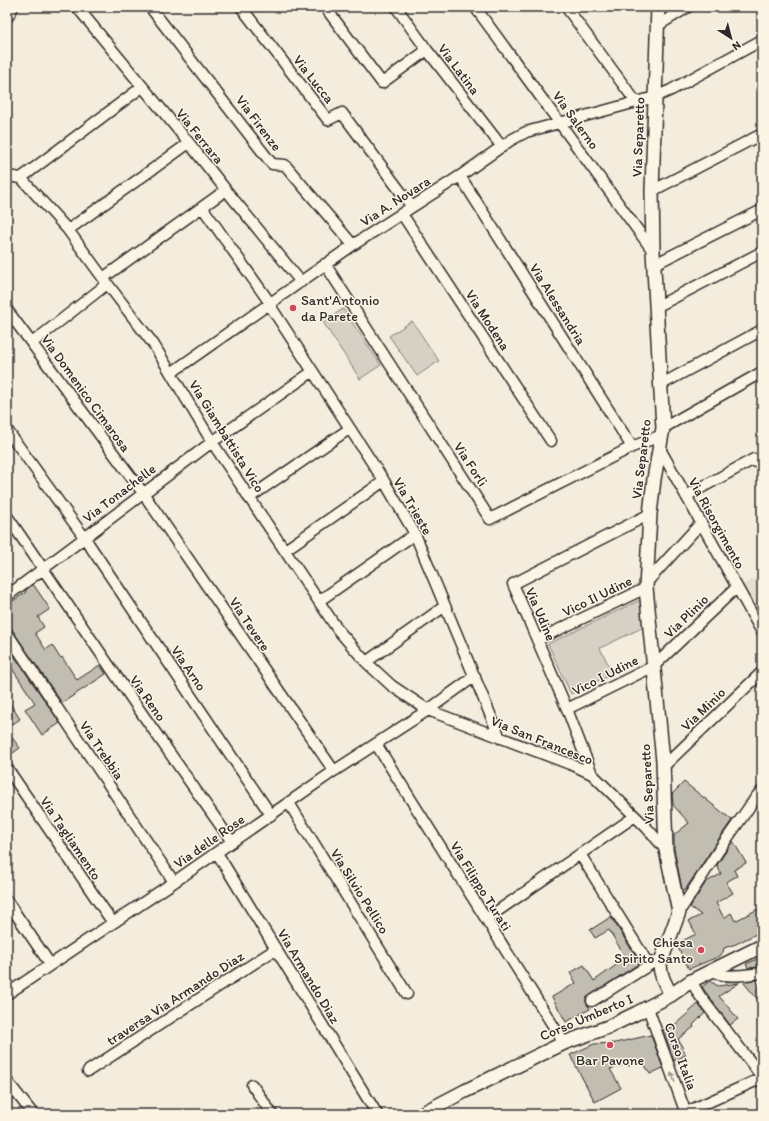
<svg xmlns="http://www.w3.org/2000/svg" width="769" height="1121" font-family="Itim,sans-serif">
<rect width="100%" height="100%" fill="#f4edde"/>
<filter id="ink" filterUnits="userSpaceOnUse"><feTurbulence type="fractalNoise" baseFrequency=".025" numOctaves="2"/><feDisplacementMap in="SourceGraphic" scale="8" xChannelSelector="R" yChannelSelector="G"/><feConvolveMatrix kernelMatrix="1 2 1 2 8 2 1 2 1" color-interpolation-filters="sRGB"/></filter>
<g filter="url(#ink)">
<!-- built -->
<path fill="#e5dfd0" d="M 762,574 L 762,623 L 741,586 Z"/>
<!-- green -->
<path fill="#d6d1c4" stroke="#807e78" d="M 343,309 L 381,365 L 360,379 L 323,322 Z
M 412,321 L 439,361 L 417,376 L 389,336 Z
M 642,599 L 644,627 L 600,648 L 613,674 L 571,694 L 548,644 Z"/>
<!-- building -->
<path fill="#c2bdb1" stroke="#2b2b2b" d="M 33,584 L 50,609 L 38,617 L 44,627 L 35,633 L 46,650 L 52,645 L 60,658 L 62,657 L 77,680 L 100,665 L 106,674 L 62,703 L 7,622 L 7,605 L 26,592 L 25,591 Z
M 10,650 L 60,723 L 42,735 L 25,709 L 35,703 L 7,661 L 7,652 Z
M 7,699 L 20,719 L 7,728 Z
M 7,731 L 20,748 L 7,757 Z
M 684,782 L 732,820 L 714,846 L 685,890 L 682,889 L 674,849 L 674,835 L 689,823 L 673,805 L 672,794 Z
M 733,841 L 746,863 L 734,870 L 737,876 L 726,882 L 733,893 L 716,903 L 724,918 L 731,913 L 735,921 L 762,907 L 762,931 L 736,944 L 724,948 L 723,952 L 720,956 L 689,969 L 676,944 L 696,934 L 689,921 L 701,915 L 690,907 L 706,882 L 721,874 L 717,865 Z
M 611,917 L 640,963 L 589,996 L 586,998 L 586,1002 L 590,1009 L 566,1022 L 552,997 L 576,983 L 570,973 L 584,965 L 594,981 L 626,958 L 609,930 L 595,938 L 590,930 Z
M 762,957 L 762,967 L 748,968 L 746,964 Z
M 756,980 L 762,990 L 762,1005 L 744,983 L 747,981 Z
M 710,981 L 718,986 L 739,983 L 719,996 L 738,1019 L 730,1025 L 702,987 Z
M 698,1004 L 705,1013 L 693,1025 L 694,1027 L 678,1039 L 686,1055 L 674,1061 L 663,1030 L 672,1027 L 686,1015 Z
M 651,1035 L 663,1068 L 650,1074 L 642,1060 L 629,1066 L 627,1064 L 610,1069 L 621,1088 L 595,1102 L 570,1055 L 594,1044 L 615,1043 Z"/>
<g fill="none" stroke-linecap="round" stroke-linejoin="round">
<defs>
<path id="minor" d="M 77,7 L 189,143 L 226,190 L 301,282
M 150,7 L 272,164 L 285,165 L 353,245
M 241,7 L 328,120 L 342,113 L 412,207
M 325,7 L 382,83 L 427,50
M 396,7 L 427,50 L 502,147
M 475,7 L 653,251
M 566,7 L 636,102
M 7,18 L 13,7
M 657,26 L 688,7
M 7,176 L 21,178 L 68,230 L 103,278 L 154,345 L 212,442 L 338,630 L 366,662 L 392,686 L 428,710 L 575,766 L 592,774 L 646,827 L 666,850
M 460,176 L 632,447
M 21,178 L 142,87
M 652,191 L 762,134
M 202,207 L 270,303
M 402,214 L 551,441
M 68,230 L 189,143
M 325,264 L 490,519 L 632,447 L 662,435
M 653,265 L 762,210
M 103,278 L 226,190
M 269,304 L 384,481 L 415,534 L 500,738
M 656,307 L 762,252
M 7,310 L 143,493 L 334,771
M 32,343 L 107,284
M 171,373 L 353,245 L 460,176 L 511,140 L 526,132 L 655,97 L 671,90 L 762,40
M 660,385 L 762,330
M 663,428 L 762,372
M 7,430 L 84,537 L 271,815
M 660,449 L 762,632
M 686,496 L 754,459 L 756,462 L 762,458
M 249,498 L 349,429
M 7,516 L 136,705 L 232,842
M 285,550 L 384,481
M 646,583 L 701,523
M 7,596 L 212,442 L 312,372
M 319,601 L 415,534
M 7,633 L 174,882
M 537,640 L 646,588
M 366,662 L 445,606
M 567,709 L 654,666 L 737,587
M 376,744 L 564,1043
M 664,766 L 762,672
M 7,768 L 113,923
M 592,774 L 567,709 L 513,584 L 650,514
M 289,803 L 407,994
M 217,853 L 377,1114
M 580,854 L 649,965
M 7,901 L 50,964
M 679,912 L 719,850 L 757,796 L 762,791
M 486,919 L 631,819
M 714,970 C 714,970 719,974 719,974 C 728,978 752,974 762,973
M 691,981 L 700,996 L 762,1077
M 7,994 L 174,882 L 334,771 L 428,710 L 475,676
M 592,1001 L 654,962
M 648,1008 L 684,1108 L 685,1114
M 88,1071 L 276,949
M 7,1081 L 33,1114
M 252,1085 L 272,1114
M 685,1114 L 693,1109 L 762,1078"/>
<path id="tertiary" d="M 658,7 L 652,191 L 653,251 L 663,428 L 654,479 L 650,514 L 646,588 L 663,761 L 666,850 L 679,912 L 660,964 C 660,976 666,985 671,995
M 421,1114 L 465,1091 L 564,1043 L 608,1027 L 637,1013 L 671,995 L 691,981 L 762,946"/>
</defs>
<!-- minor casing -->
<use href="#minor" stroke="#2b2b2b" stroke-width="13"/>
<!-- tertiary casing -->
<use href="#tertiary" stroke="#2b2b2b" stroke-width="16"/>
<!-- minor -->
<use href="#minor" stroke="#fcf5e5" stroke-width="10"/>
<!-- tertiary -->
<use href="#tertiary" stroke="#fcf5e5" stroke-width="13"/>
</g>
<!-- one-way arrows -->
<defs><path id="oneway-solid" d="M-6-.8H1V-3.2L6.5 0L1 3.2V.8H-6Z"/></defs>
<use fill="#949088" href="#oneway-solid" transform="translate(673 1077) rotate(-110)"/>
</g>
<!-- markers -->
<g fill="#d1495b" stroke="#fcf5e5" stroke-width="1.5">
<circle cx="293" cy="308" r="4"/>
<circle cx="701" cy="950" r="4"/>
<circle cx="610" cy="1045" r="4"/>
</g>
<g text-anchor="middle" stroke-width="3" stroke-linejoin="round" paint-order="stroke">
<!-- street labels -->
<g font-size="14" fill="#2b2b2b" stroke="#fcf5e5">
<text transform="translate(459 69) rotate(53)" y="5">Via Latina</text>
<text transform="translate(314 79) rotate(52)" y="5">Via Lucca</text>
<text transform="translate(576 120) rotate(54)" y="5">Via Salerno</text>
<text transform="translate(259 123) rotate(53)" y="5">Via Firenze</text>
<text transform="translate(200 136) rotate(51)" y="5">Via Ferrara</text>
<text transform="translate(638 137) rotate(-88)" y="5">Via Separetto</text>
<text transform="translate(395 201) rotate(-33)" y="5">Via A. Novara</text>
<text transform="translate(558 304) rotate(58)" y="5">Via Alessandria</text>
<text transform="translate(488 320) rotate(57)" y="5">Via Modena</text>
<text transform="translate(86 393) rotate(54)" y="5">Via Domenico Cimarosa</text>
<text transform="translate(227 436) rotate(58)" y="5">Via Giambattista Vico</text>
<text transform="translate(641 459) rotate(-83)" y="5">Via Separetto</text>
<text transform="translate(471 464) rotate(57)" y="5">Via Forlì</text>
<text transform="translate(119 493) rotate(-37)" y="5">Via Tonachelle</text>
<text transform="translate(413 506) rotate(60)" y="5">Via Trieste</text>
<text transform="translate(717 523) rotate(61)" y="5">Via Risorgimento</text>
<text transform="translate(597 596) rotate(-26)" y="5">Vico II Udine</text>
<text transform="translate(541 614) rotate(67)" y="5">Via Udine</text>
<text transform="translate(686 616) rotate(-44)" y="5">Via Plinio</text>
<text transform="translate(250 624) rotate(56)" y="5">Via Tevere</text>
<text transform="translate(189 668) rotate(56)" y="5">Via Arno</text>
<text transform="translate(605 675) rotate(-27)" y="5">Vico I Udine</text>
<text transform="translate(148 698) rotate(55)" y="5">Via Reno</text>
<text transform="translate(703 709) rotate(-44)" y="5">Via Minio</text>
<text transform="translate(542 740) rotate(22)" y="5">Via San Francesco</text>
<text transform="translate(102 750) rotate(56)" y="5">Via Trebbia</text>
<text transform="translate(647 784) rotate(-93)" y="5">Via Separetto</text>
<text transform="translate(71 838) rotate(56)" y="5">Via Tagliamento</text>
<text transform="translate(209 841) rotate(-35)" y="5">Via delle Rose</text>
<text transform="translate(481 886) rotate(58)" y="5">Via Filippo Turati</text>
<text transform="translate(360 891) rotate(58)" y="5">Via Silvio Pellico</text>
<text transform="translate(309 976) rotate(59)" y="5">Via Armando Diaz</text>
<text transform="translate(175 998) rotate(-33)" y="5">traversa Via Armando Diaz</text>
<text transform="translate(586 1017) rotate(-23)" y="5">Corso Umberto I</text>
<text transform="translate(681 1056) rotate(70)" y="5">Corso Italia</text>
</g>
<!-- poi labels -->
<g font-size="14" fill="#2b2b2b" stroke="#fcf5e5" text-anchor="start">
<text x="301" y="305">Sant'Antonio<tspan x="301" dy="16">da Parete</tspan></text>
<text x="693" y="947" text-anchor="end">Chiesa<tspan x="693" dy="16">Spirito Santo</tspan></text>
<text x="610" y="1065" text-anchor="middle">Bar Pavone</text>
</g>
</g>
<!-- margin -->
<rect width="769" height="1121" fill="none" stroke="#fcf5e5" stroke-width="24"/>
<rect x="12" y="12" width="745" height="1097" fill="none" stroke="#2b2b2b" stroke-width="1.5" filter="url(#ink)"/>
<!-- north arrow -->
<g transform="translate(731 38) rotate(144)" stroke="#fcf5e5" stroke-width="3" paint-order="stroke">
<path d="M0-3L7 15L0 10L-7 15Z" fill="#2b2b2b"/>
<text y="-6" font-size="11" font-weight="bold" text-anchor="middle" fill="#2b2b2b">N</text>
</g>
</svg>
